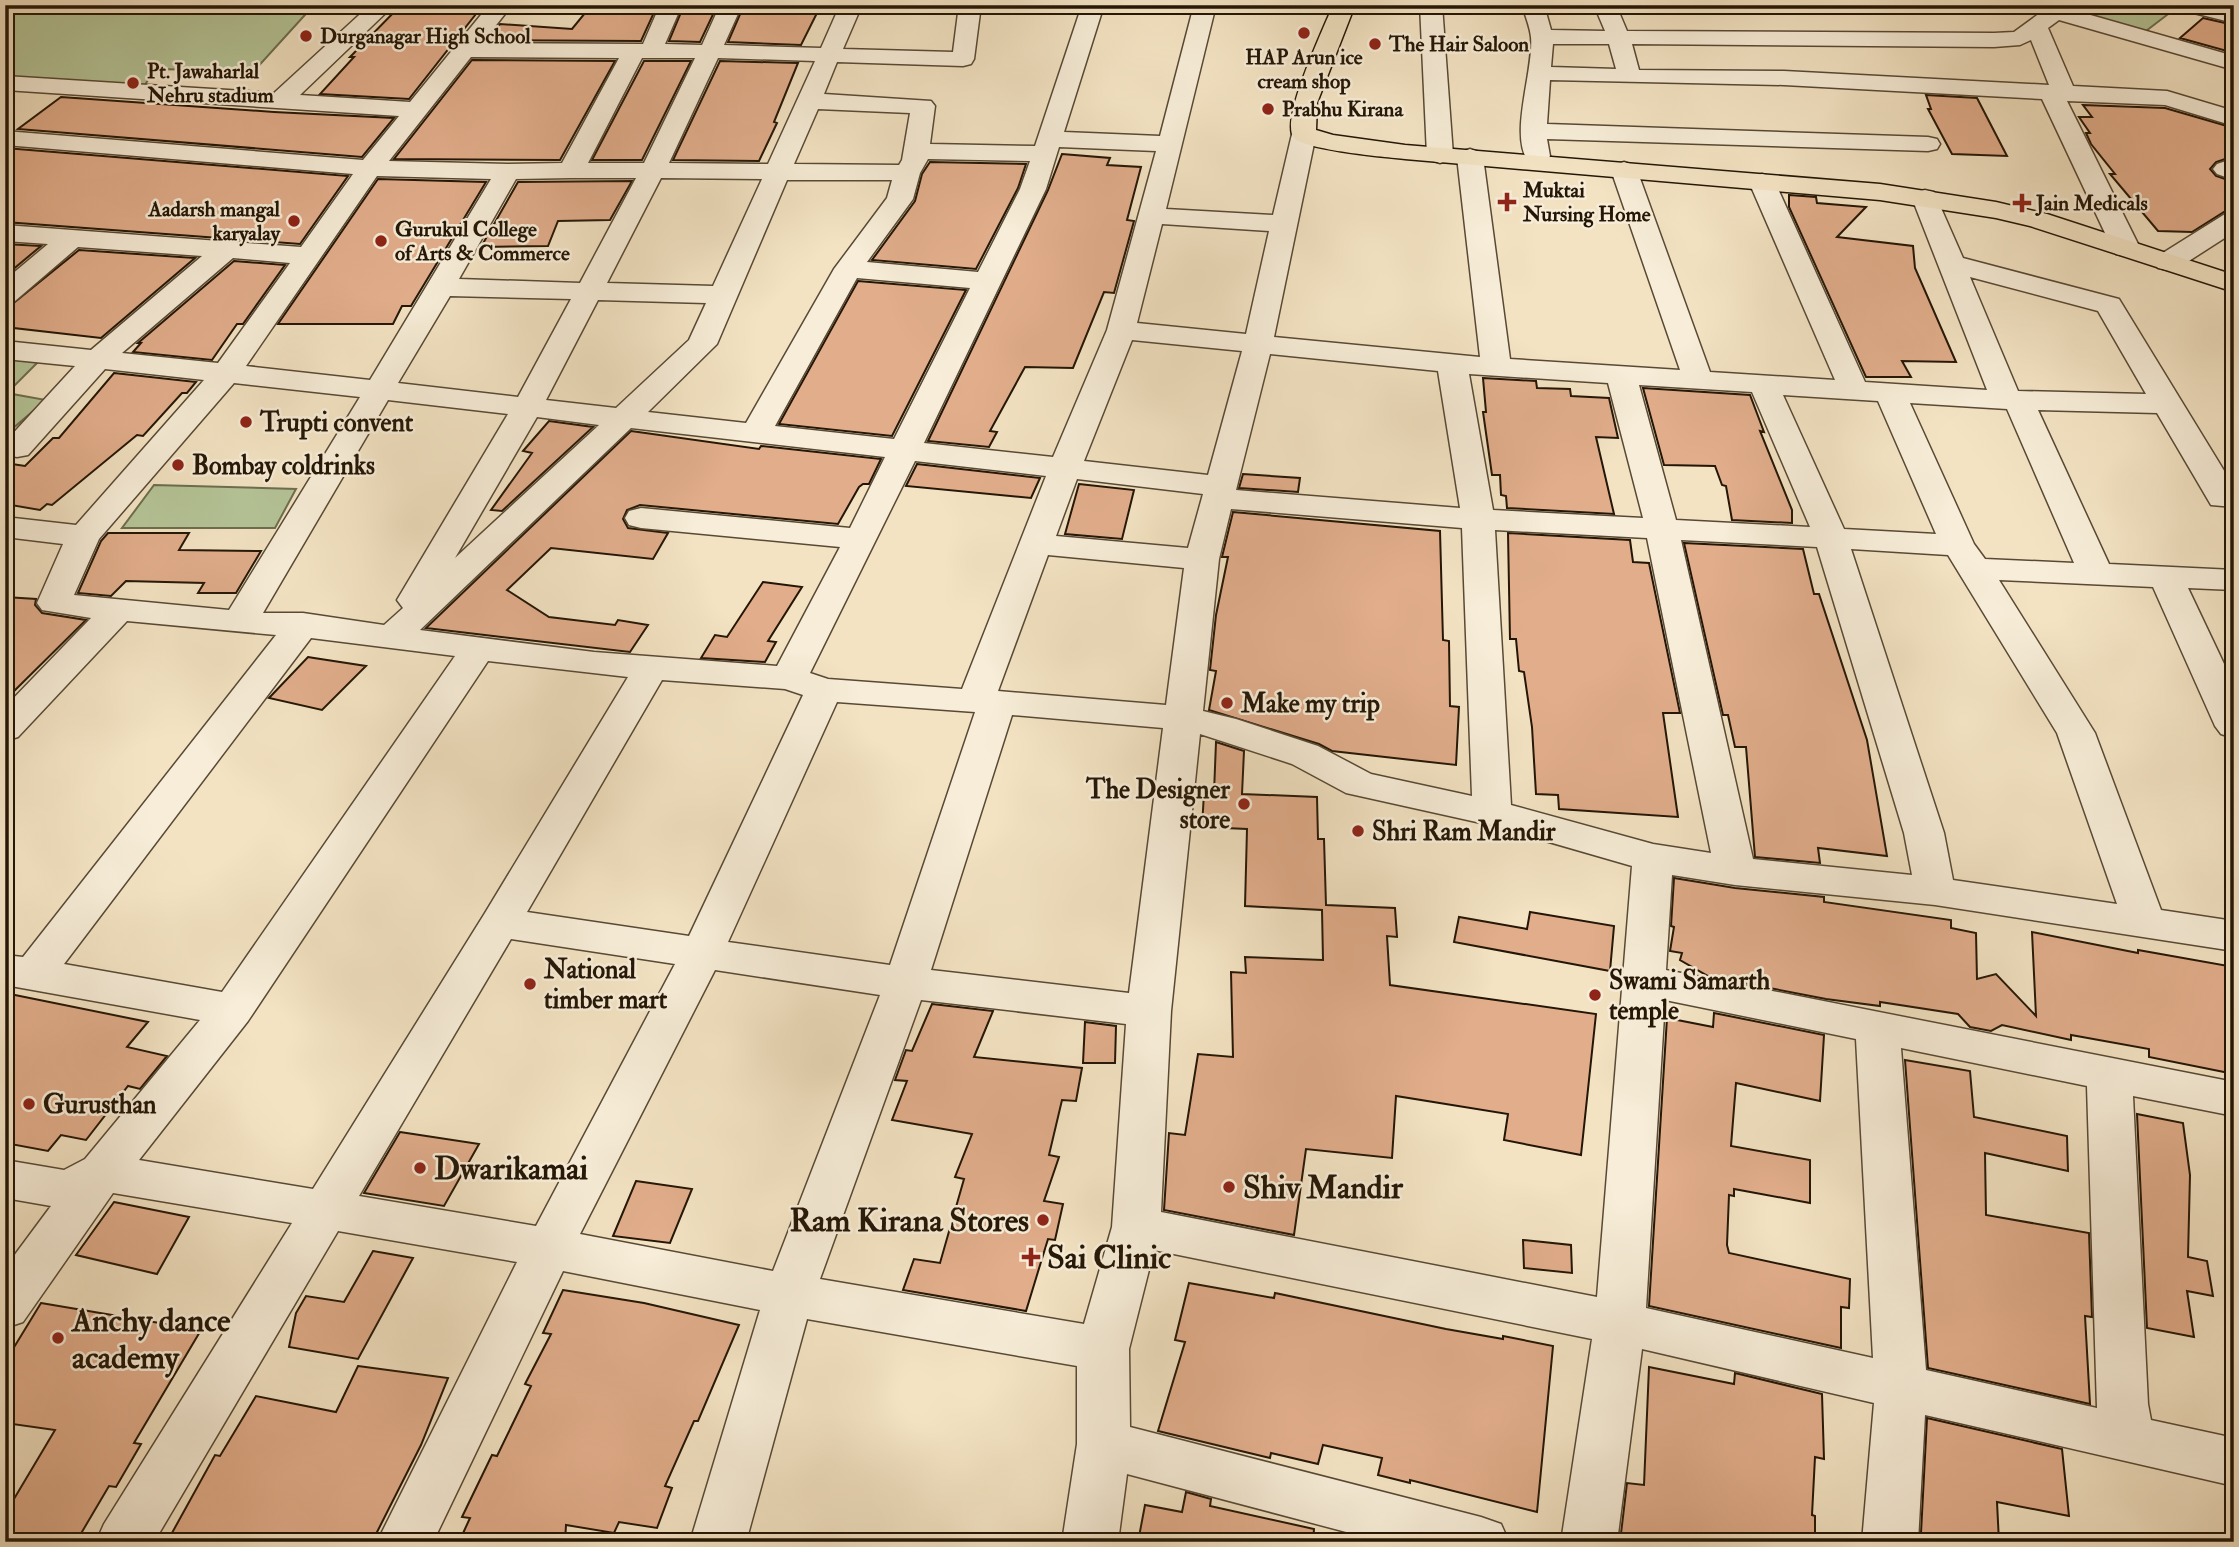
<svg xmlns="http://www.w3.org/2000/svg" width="2239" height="1547" font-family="'IM FELL Double Pica',serif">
<rect width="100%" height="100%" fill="#f3e3c3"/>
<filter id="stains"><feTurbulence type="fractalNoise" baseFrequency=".00286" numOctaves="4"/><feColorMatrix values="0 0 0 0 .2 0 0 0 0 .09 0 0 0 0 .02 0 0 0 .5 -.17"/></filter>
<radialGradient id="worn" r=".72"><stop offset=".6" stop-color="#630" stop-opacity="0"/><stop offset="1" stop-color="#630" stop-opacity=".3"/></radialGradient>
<!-- green -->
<path fill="#b5c598" stroke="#6c6e4f" stroke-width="2" d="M 10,5 L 314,5 L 254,71 L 154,69 L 144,87 L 5,77 L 5,8 Z
M 2083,5 L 2163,5 L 2176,8 L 2146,31 L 2074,12 Z
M 5,359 L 38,362 L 7,393 L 46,400 L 5,435 Z
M 154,485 L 296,489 L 275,528 L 122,528 Z"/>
<!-- building -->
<path fill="#e1ad8b" stroke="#241606" stroke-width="2" d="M 401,5 L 483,5 L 409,99 L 320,94 L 354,57 L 350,57 Z
M 603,5 L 657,6 L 641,41 L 487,40 L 500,24 L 572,29 L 585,13 L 598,13 Z
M 684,5 L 717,6 L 700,42 L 669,41 Z
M 744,5 L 821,5 L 801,45 L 728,42 Z
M 2203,18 L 2234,25 L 2234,53 L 2180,38 Z
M 472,60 L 615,61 L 560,160 L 394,159 Z
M 644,61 L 691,61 L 642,160 L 592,160 Z
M 720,61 L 798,63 L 774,122 L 777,123 L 759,161 L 673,160 Z
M 1926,95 L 1977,98 L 2007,156 L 1952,154 L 1928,109 L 1931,109 Z
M 61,97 L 274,112 L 394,118 L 362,157 L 18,129 Z
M 2083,105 L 2165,108 L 2234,128 L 2234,160 L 2225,159 L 2216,162 L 2210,169 L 2216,176 L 2234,182 L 2234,210 L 2224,212 L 2192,232 L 2158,231 L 2110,174 L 2115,174 L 2091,144 L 2086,133 L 2090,133 L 2079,117 L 2092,117 Z
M 5,148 L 348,176 L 300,244 L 5,222 Z
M 1062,154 L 1110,158 L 1107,165 L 1141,167 L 1127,220 L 1134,221 L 1114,293 L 1104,292 L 1073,368 L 1025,367 L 990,431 L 997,432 L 989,447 L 928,441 L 1048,190 Z
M 930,162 L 1026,164 L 1018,188 L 976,269 L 872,260 L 915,201 L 922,174 Z
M 378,179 L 486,182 L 411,306 L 402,306 L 393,324 L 278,324 Z
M 632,181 L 610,220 L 558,221 L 548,246 L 481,247 L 518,182 Z
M 1789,195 L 1816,197 L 1817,203 L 1866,207 L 1837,237 L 1913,246 L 1915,268 L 1956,362 L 1902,361 L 1911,377 L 1866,377 L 1789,207 Z
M 5,244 L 41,246 L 5,276 Z
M 79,250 L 195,258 L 101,338 L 5,327 L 5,310 Z
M 234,261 L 285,265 L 243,324 L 237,324 L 212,360 L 133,352 L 141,343 L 138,343 Z
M 858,281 L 966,290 L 892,436 L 779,424 Z
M 114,373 L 196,382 L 187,393 L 182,393 L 143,436 L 137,435 L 52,505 L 47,504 L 40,510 L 5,504 L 5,463 L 25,466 L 53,438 L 59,438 Z
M 1483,378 L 1536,381 L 1537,388 L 1570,389 L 1571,396 L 1609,398 L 1618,438 L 1596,437 L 1614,514 L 1507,508 L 1506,496 L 1501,495 L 1500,475 L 1492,475 L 1483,412 L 1486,412 Z
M 1643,388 L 1750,395 L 1764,432 L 1760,431 L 1792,510 L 1792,523 L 1732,520 L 1726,486 L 1722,485 L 1715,466 L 1664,465 Z
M 549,421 L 593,427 L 502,511 L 491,510 L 532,453 L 523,451 Z
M 631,431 L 759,449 L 761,446 L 881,459 L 869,484 L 863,484 L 859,487 L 838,524 L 640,505 L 627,510 L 623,519 L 628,528 L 668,533 L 653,559 L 551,548 L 507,590 L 549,617 L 615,625 L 618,620 L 648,625 L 630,652 L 426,628 Z
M 917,464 L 1040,478 L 1031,498 L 906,486 Z
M 1243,474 L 1300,478 L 1298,492 L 1239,488 Z
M 1079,484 L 1134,490 L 1122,539 L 1065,534 Z
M 1233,512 L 1440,531 L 1443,640 L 1449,641 L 1450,706 L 1459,707 L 1456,765 L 1332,751 L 1319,744 L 1209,710 L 1216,671 L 1210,670 L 1216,615 L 1228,557 L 1222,557 Z
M 108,533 L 189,533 L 179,550 L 261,551 L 236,593 L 198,593 L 204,583 L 126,581 L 111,596 L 78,593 L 101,541 Z
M 1508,533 L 1630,540 L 1633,562 L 1649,563 L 1680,713 L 1663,713 L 1678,817 L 1559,809 L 1558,795 L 1536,794 L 1532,727 L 1524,672 L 1519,671 L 1516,639 L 1510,639 Z
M 1684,543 L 1803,549 L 1814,594 L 1819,594 L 1867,740 L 1887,856 L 1818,848 L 1820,863 L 1755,857 L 1746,747 L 1735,747 L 1728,715 L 1723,715 Z
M 763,582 L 802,587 L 768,641 L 776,642 L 765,662 L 701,658 L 715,635 L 727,637 Z
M 5,597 L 36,599 L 35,605 L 42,613 L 86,620 L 5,700 Z
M 308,657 L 314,658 L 366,666 L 322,710 L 269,698 Z
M 1216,742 L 1244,751 L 1242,794 L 1317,797 L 1318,839 L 1324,839 L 1326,905 L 1395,908 L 1397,937 L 1387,936 L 1390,985 L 1596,1014 L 1581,1155 L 1504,1140 L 1508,1114 L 1396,1096 L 1392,1158 L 1306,1149 L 1294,1235 L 1164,1210 L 1169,1133 L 1185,1135 L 1198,1054 L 1233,1057 L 1231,972 L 1246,973 L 1245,957 L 1323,960 L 1322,910 L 1245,906 L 1247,829 L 1202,827 L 1204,793 L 1214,793 Z
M 1674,878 L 1735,888 L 1824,897 L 1824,902 L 1951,920 L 1951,928 L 1976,933 L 1977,979 L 1996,974 L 2036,1016 L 2032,932 L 2138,953 L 2138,950 L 2234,967 L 2234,1074 L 2149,1057 L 2149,1049 L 2071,1035 L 2071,1040 L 2002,1025 L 1991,1031 L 1970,1027 L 1958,1014 L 1880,1002 L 1880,1006 L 1826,999 L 1708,976 L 1680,960 L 1682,953 L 1670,951 L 1674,927 L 1671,926 Z
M 1530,912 L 1614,926 L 1610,971 L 1454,942 L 1459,917 L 1527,929 Z
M 5,993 L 148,1022 L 127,1047 L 167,1056 L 140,1089 L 128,1086 L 86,1140 L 61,1135 L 48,1151 L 5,1143 Z
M 932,1004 L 993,1011 L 974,1057 L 1082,1068 L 1076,1101 L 1062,1100 L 1049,1155 L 1059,1157 L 1044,1201 L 1063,1204 L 1055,1240 L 1048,1239 L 1026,1311 L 903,1290 L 914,1259 L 940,1263 L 964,1179 L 955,1177 L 972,1134 L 892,1120 L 907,1081 L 895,1080 L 906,1050 L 912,1051 Z
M 1714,1013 L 1824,1035 L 1820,1101 L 1736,1083 L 1731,1146 L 1810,1160 L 1810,1203 L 1734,1189 L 1734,1196 L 1729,1195 L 1727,1245 L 1729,1253 L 1850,1279 L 1849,1308 L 1841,1307 L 1841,1348 L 1649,1306 L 1667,1018 L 1713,1027 Z
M 1085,1022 L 1116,1026 L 1115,1063 L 1083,1063 Z
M 1905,1060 L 1970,1071 L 1974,1117 L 2067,1136 L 2068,1171 L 1985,1153 L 1986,1215 L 2089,1233 L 2092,1317 L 2085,1316 L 2090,1404 L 1928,1368 Z
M 2137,1114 L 2183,1123 L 2190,1175 L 2188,1257 L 2207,1261 L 2213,1296 L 2187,1291 L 2194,1337 L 2147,1328 Z
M 400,1132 L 479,1144 L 444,1206 L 364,1193 Z
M 636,1181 L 692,1189 L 670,1243 L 613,1236 Z
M 114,1202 L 189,1217 L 157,1274 L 76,1255 Z
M 1523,1240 L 1571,1245 L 1572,1273 L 1524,1268 Z
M 373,1251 L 413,1258 L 358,1359 L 289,1347 L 296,1313 L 306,1296 L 344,1302 Z
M 1189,1283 L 1274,1298 L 1275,1293 L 1446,1329 L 1503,1339 L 1503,1336 L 1553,1346 L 1537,1512 L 1410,1480 L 1410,1483 L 1378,1475 L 1382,1458 L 1323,1445 L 1318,1464 L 1271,1453 L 1270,1458 L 1158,1431 L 1185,1342 L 1175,1340 Z
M 563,1290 L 644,1303 L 739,1325 L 698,1421 L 694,1421 L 665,1486 L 672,1488 L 657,1528 L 619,1522 L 614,1533 L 566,1525 L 565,1542 L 459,1542 L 470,1518 L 462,1517 L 492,1455 L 497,1456 L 531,1386 L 525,1384 L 551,1334 L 543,1333 Z
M 41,1303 L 201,1330 L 134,1443 L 141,1444 L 116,1487 L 109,1486 L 76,1542 L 5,1542 L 5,1514 L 55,1430 L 5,1423 L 5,1362 Z
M 358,1366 L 448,1378 L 421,1445 L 372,1542 L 167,1542 L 215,1455 L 220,1456 L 256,1396 L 336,1412 Z
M 1649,1367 L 1734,1384 L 1735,1373 L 1822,1394 L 1824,1459 L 1815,1457 L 1812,1515 L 1815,1516 L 1815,1542 L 1620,1542 L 1627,1483 L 1644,1485 Z
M 1927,1418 L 2062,1449 L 2069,1516 L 1997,1502 L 1999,1542 L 1957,1542 L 1921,1533 Z
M 1186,1492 L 1211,1499 L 1210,1506 L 1314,1529 L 1313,1542 L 1138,1542 L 1145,1505 L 1182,1512 Z"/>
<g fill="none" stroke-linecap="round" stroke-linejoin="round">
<defs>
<path id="minor" d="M 370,5 L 394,5 L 300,95 L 410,102 L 489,5 L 512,5 L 482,43 L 643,44 L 660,5 L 682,5 L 665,44 L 702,45 L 720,5 L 742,5 L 724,45 L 821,48 L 840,5 L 862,5 L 843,49 L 953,52 L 959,5 L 981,5 L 974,59 L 971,64 L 963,66 L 837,62 L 824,94 L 931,101 L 935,106 L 930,144 L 1035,146 L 1082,5 L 1104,5 L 1064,132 L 1160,136 L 1194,5 L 1216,5 L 1166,209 L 1273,215 L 1292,134 L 1295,129 L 1304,127 L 1313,129 L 1316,134 L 1274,337 L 1480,357 L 1457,157 L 1461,152 L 1470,149 L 1479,152 L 1483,157 L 1510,359 L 1680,370 L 1611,170 L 1615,165 L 1624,162 L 1633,165 L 1637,170 L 1710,372 L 1835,380 L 1749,182 L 1753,177 L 1762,174 L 1771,177 L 1775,182 L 1865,382 L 1987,390 L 1912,198 L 1916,192 L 1925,190 L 1934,192 L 1963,258 L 2119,299 L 2234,487 L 2234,507 L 2211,505 L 2157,413 L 2038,410 L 2109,564 L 2234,570 L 2234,590 L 2188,588 L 2234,685 L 2234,738 L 2221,734 L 2215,726 L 2153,587 L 1999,580 L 2095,733 L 2161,910 L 2234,921 L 2234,951 L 1935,905 L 1735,885 L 1672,875 L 1666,970 L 2234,1082 L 2234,1116 L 2133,1096 L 2148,1404 L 2151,1420 L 2234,1438 L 2234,1486 L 1925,1415 L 1918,1542 L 1862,1542 L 1874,1403 L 1642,1349 L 1617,1542 L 1561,1542 L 1592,1339 L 1154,1250 L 1129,1349 L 1130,1427 L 1481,1517 L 1501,1524 L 1509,1542 L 1384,1542 L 1127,1474 L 1118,1542 L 1062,1542 L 1077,1444 L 1077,1366 L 807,1319 L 746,1542 L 690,1542 L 760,1310 L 563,1271 L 433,1542 L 377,1542 L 517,1262 L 338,1231 L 154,1542 L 96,1542 L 104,1524 L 292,1223 L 113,1193 L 23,1322 L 5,1328 L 5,1268 L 51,1206 L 5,1198 L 5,1160 L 64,1170 L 85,1159 L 200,1020 L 5,985 L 5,955 L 23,957 L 276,635 L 127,621 L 18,737 L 5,741 L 5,707 L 91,618 L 42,610 L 37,603 L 63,544 L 5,537 L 5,517 L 76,525 L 204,380 L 105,369 L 28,455 L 17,457 L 6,455 L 6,441 L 75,366 L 5,359 L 5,341 L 91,350 L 202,256 L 78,247 L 15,301 L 5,303 L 5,280 L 48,244 L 5,241 L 5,225 L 301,247 L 353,174 L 5,145 L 5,131 L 363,160 L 399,116 L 5,90 L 5,76 L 274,93 ZM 471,57 L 619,58 L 562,163 L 508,164 L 389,161 ZM 642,58 L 695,58 L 644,163 L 588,163 ZM 718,58 L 815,61 L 768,164 L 669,163 ZM 818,109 L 910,113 L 902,160 L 899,165 L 794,164 ZM 1059,147 L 1156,151 L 1107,330 L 1053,457 L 924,443 L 1046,189 ZM 928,159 L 1030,161 L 1020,189 L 978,272 L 867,262 L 913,199 L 920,173 ZM 377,176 L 491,179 L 370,380 L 246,366 ZM 571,178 L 636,178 L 580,283 L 459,279 L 516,179 ZM 661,178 L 762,179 L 713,286 L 607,283 ZM 787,180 L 892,180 L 887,198 L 834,269 L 746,423 L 648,412 L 717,344 ZM 1162,224 L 1269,231 L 1246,334 L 1137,323 ZM 233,258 L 290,263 L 218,363 L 122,353 ZM 1970,277 L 2098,311 L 2146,394 L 2018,391 ZM 857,278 L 970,288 L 894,439 L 775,426 ZM 450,296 L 571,299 L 518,397 L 398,383 ZM 598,300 L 706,303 L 689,340 L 616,408 L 546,400 ZM 1132,340 L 1242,351 L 1208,475 L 1084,461 ZM 1270,354 L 1438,371 L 1460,508 L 1236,490 ZM 1469,374 L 1608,383 L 1643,518 L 1493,510 ZM 234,383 L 360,397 L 229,610 L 74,595 L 99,539 ZM 1639,385 L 1752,392 L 1810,527 L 1676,520 ZM 1783,395 L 1878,401 L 1936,534 L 1844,529 ZM 388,400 L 508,414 L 397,600 L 403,608 L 384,625 L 303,613 L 263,613 ZM 1910,403 L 2007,409 L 2074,563 L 1985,559 L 1974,544 ZM 537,417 L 599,425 L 455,558 ZM 631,428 L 885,457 L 850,528 L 641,508 L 629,511 L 625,518 L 629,525 L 641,528 L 840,547 L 777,666 L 594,652 L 420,630 ZM 915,461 L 1046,476 L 962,689 L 828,679 L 810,673 ZM 1077,479 L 1203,494 L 1188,548 L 1056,536 ZM 1231,509 L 1462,528 L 1472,796 L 1371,774 L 1318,746 L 1236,719 L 1203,711 L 1219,559 ZM 1495,530 L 1647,538 L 1711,853 L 1653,844 L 1511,805 ZM 1681,540 L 1817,547 L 1904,833 L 1912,875 L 1753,859 ZM 1851,549 L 1948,555 L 2057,733 L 2117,904 L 1953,880 L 1944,833 ZM 1048,555 L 1184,568 L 1166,705 L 998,691 ZM 311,638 L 455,656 L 222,992 L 64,964 ZM 488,661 L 628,677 L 485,913 L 313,1189 L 139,1160 L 248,1021 ZM 662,680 L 785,689 L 803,695 L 689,936 L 527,912 ZM 837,702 L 975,712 L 890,965 L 728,942 ZM 1012,715 L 1163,728 L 1129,993 L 931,970 ZM 1200,734 L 1292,764 L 1346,793 L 1490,825 L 1632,866 L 1597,1297 L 1161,1212 L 1171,1011 ZM 511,939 L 675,964 L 536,1226 L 359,1196 ZM 715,970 L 880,995 L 773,1271 L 580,1234 ZM 921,1000 L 1126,1024 L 1112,1227 L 1084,1324 L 820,1279 ZM 1665,1000 L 1856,1039 L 1873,1358 L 1646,1308 ZM 1901,1048 L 2087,1086 L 2097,1408 L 1926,1370 Z
M 1420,5 L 1442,5 L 1453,155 L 1449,160 L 1440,163 L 1431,160 L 1427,155 Z
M 1522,5 L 1544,5 L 1551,30 L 1605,31 L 1594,5 L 1616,5 L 1627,31 L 1994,33 L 2014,32 L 2051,5 L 2077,5 L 2073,10 L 2234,56 L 2234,70 L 2059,20 L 2048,28 L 2073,86 L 2167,91 L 2234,111 L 2234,126 L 2165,105 L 2067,101 L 2140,248 L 2136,254 L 2126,256 L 2116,254 L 2112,248 L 2042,99 L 1784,85 L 1550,80 L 1547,124 L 1928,137 L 1937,139 L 1940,144 L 1937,149 L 1928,151 L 1547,139 L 1550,156 L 1546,161 L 1537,164 L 1528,161 C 1509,134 1534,70 1531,37 C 1530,27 1525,15 1522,5 ZM 2031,40 L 2049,85 L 1784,71 L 1639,70 L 1632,44 L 1994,47 L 2020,45 ZM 1553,44 L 1609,44 L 1616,69 L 1551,67 Z
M 2179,5 L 2217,5 L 2234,9 L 2234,23 L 2182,10 Z
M 2226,161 L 2234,163 L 2234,180 L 2217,174 L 2213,169 L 2217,164 Z
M 2234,212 L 2234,232 L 2178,268 L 2168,270 L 2158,268 L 2154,262 L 2158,256 L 2225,214 Z"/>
<path id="major" d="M 1333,5 L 1355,5 L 1317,103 L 1316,130 L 1333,135 L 1405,145 L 1880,184 L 1996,202 L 2047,214 L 2234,275 L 2234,292 L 2030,226 L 1996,218 L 1880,200 L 1405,159 C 1385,157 1306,150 1294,138 C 1279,121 1325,26 1333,5 Z"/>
</defs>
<!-- minor casing -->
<use href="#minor" stroke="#584935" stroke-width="3"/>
<!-- major casing -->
<use href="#major" stroke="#241606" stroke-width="3"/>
<!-- minor -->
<use href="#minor" fill="#f7edd8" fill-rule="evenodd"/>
<!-- major -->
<use href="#major" fill="#f3e3c3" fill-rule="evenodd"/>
</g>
<!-- markers -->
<g fill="#8f2418" stroke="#f7edd8" stroke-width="2.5">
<circle cx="1304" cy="33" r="7"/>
<circle cx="306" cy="36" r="7"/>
<circle cx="1375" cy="44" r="7"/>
<circle cx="133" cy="83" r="7"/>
<circle cx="1268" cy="109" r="7"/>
<path d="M1503.5 191.5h7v7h7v7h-7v7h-7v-7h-7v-7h7z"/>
<path d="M2018.5 192.5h7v7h7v7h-7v7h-7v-7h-7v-7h7z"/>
<circle cx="294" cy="221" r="7"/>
<circle cx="381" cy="241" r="7"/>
<circle cx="246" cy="422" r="7"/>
<circle cx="178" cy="465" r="7"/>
<circle cx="1227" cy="703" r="7"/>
<circle cx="1244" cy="804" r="7"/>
<circle cx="1358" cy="831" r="7"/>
<circle cx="530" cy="984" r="7"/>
<circle cx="1595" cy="995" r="7"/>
<circle cx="29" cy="1104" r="7"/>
<circle cx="420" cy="1168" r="7"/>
<circle cx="1229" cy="1187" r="7"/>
<circle cx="1043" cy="1220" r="7"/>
<path d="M1027.5 1246.5h7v7h7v7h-7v7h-7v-7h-7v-7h7z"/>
<circle cx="58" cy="1338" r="7"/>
</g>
<g text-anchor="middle" stroke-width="5" stroke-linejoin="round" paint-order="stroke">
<!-- far-poi labels -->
<g font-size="21" font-weight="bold" fill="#241606" stroke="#f7edd8" text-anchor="start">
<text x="320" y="43">Durganagar High School</text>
<text x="1389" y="51">The Hair Saloon</text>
<text x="1304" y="64" text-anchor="middle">HAP Arun ice<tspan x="1304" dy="24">cream shop</tspan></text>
<text x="147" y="78">Pt. Jawaharlal<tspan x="147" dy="24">Nehru stadium</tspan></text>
<text x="1282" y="116">Prabhu Kirana</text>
<text x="1523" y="197">Muktai<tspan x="1523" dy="24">Nursing Home</tspan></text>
<text x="2036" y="210">Jain Medicals</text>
<text x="280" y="216" text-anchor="end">Aadarsh mangal<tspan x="280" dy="24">karyalay</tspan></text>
<text x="395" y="236">Gurukul College<tspan x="395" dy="24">of Arts &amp; Commerce</tspan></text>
</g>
<!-- poi labels -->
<g font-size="26" font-weight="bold" fill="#241606" stroke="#f7edd8" text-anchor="start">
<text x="260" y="431">Trupti convent</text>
<text x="192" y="474">Bombay coldrinks</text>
<text x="1241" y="712">Make my trip</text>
<text x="1230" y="798" text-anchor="end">The Designer<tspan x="1230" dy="30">store</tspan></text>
<text x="1372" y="840">Shri Ram Mandir</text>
<text x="544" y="978">National<tspan x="544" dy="30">timber mart</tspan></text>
<text x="1609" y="989">Swami Samarth<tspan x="1609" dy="30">temple</tspan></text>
<text x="43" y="1113">Gurusthan</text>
</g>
<!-- near-poi labels -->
<g font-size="32" font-weight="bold" fill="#241606" stroke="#f7edd8" text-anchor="start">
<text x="434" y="1179">Dwarikamai</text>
<text x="1243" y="1198">Shiv Mandir</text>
<text x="1029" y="1231" text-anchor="end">Ram Kirana Stores</text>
<text x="1047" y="1268">Sai Clinic</text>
<text x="72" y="1331">Anchy dance<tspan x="72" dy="37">academy</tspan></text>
</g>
</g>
<!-- margin -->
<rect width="2239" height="1547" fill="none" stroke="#f3e3c3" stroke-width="28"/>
<rect x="7" y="7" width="2225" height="1533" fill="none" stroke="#241606" stroke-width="3.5"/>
<rect x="14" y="14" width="2211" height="1519" fill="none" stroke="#241606" stroke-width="2"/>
<rect width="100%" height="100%" filter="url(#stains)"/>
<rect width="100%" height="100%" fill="url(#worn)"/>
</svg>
